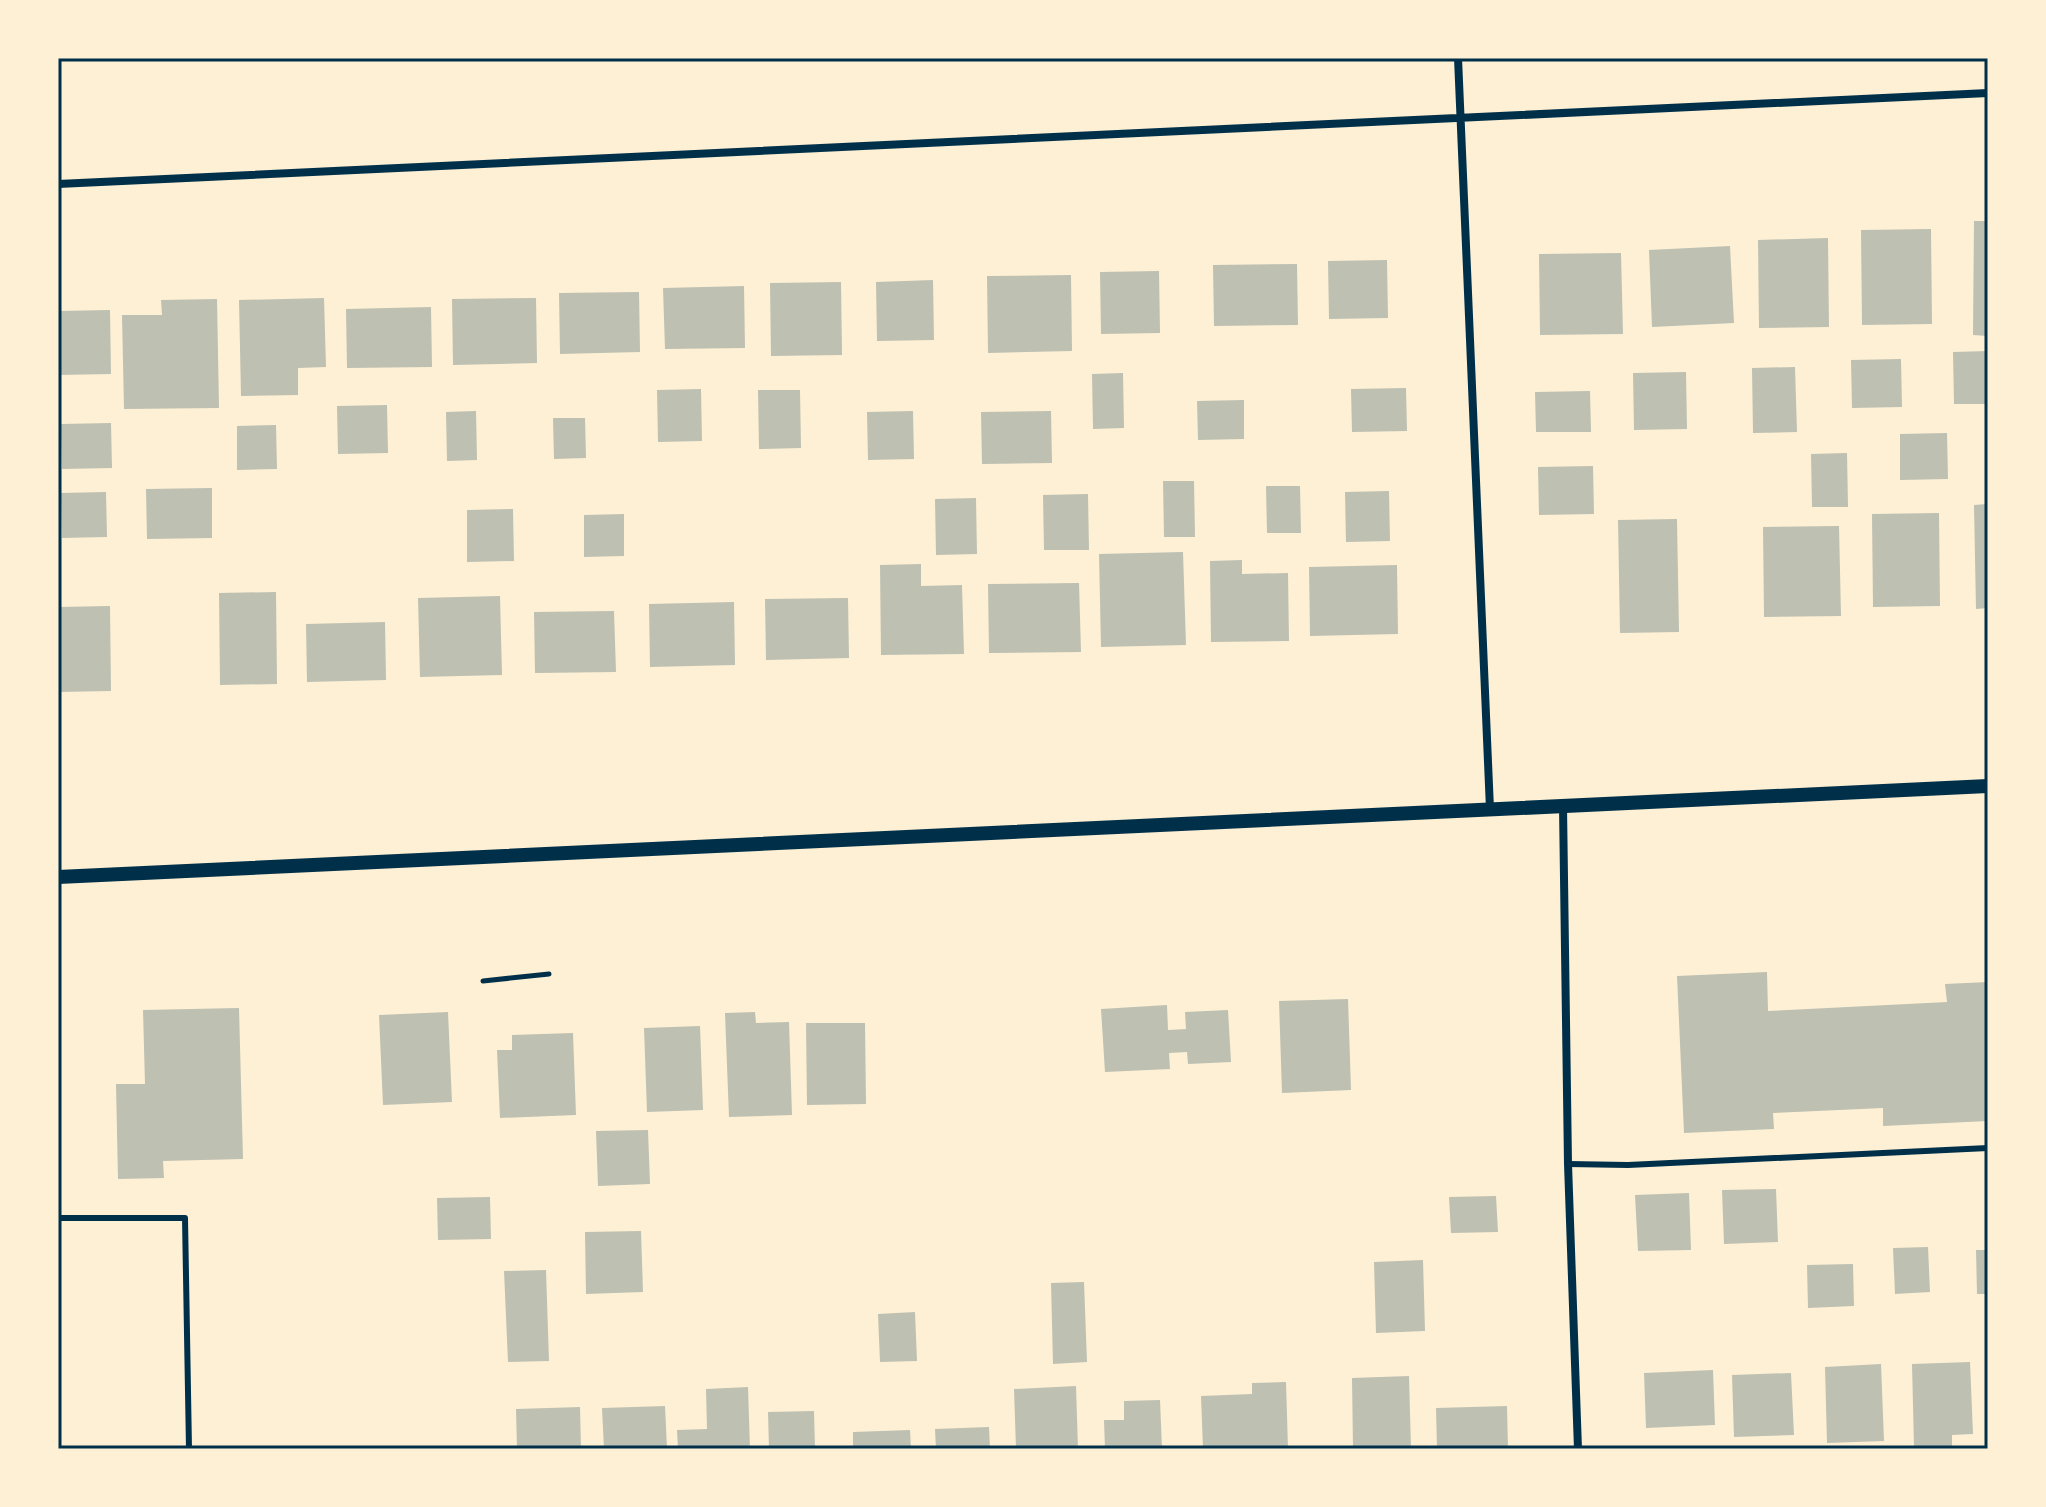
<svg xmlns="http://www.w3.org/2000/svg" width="2046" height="1507" font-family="'Nunito Sans',sans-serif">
<rect width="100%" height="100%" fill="#fdf0d5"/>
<!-- building -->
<path fill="#bec0b2" d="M 1974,221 L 1988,221 L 1988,336 L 1973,335 Z
M 1931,229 L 1932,324 L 1862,325 L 1861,230 Z
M 1828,238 L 1829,327 L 1759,328 L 1758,240 Z
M 1730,246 L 1734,323 L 1652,327 L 1649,250 Z
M 1621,253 L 1623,334 L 1540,335 L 1539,254 Z
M 1387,260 L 1388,318 L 1329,319 L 1328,261 Z
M 1297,264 L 1298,325 L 1214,326 L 1213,265 Z
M 1159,271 L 1160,333 L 1101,334 L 1100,272 Z
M 1071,275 L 1072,351 L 988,353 L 987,276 Z
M 933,280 L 934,340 L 877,341 L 876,282 Z
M 841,282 L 842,355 L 771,356 L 770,283 Z
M 744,286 L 745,348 L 665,349 L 663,288 Z
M 639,292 L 640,352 L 560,354 L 559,293 Z
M 324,298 L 326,367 L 298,368 L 298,395 L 241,396 L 239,300 Z
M 536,298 L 537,363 L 453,365 L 452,299 Z
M 217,299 L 219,408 L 124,409 L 122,315 L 162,315 L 161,300 Z
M 431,307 L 432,367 L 347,368 L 346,309 Z
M 110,310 L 111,374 L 58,375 L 58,311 Z
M 1988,351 L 1988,404 L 1954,404 L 1953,352 Z
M 1901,359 L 1902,407 L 1852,408 L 1851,360 Z
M 1795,367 L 1797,432 L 1753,433 L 1752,368 Z
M 1686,372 L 1687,429 L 1634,430 L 1633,373 Z
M 1123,373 L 1124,428 L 1093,429 L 1092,374 Z
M 1406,388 L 1407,431 L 1352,432 L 1351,389 Z
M 701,389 L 702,441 L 658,442 L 657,390 Z
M 758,390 L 800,390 L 801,448 L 759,449 Z
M 1590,391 L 1591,432 L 1536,432 L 1535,392 Z
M 1244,400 L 1244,439 L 1198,440 L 1197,401 Z
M 387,405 L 388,453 L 338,454 L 337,406 Z
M 476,411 L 477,460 L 447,461 L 446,412 Z
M 913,411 L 914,459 L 868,460 L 867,412 Z
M 1051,411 L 1052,463 L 982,464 L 981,412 Z
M 553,418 L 585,418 L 586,458 L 554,459 Z
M 111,423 L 112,468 L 62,469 L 61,424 Z
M 276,425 L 277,469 L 237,470 L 237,426 Z
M 1947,433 L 1948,479 L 1900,480 L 1900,434 Z
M 1847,453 L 1848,507 L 1812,507 L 1811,454 Z
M 1593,466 L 1594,514 L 1539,515 L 1538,467 Z
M 1163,481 L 1194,481 L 1195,537 L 1164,537 Z
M 1266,486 L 1300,486 L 1301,533 L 1267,533 Z
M 212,488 L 212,538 L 147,539 L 146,489 Z
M 1389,491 L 1390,541 L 1346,542 L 1345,492 Z
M 106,492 L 107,537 L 62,538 L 61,493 Z
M 1088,494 L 1089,550 L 1044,550 L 1043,495 Z
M 976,498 L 977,554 L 936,555 L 935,499 Z
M 1988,504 L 1988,608 L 1976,609 L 1974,505 Z
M 513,509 L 514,561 L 467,562 L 467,510 Z
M 1939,513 L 1940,606 L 1873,607 L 1872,514 Z
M 624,514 L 624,556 L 584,557 L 584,515 Z
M 1677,519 L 1679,632 L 1620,633 L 1618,520 Z
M 1839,526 L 1841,616 L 1764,617 L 1763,527 Z
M 1183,552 L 1186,645 L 1101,647 L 1099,554 Z
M 1242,560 L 1242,574 L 1288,573 L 1289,641 L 1211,642 L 1210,561 Z
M 921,564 L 921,586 L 962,585 L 964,654 L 881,655 L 880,565 Z
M 1397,565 L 1398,634 L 1310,636 L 1309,567 Z
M 1079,583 L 1081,652 L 989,653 L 988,584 Z
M 276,592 L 277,684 L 220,685 L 219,593 Z
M 500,596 L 502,675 L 420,677 L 418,598 Z
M 848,598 L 849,658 L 766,660 L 765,599 Z
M 734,602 L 735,665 L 650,667 L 649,604 Z
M 110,606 L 111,691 L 58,692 L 58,607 Z
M 614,611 L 616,672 L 535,673 L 534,612 Z
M 385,622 L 386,680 L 307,682 L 306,624 Z
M 1767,972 L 1768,1011 L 1947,1002 L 1945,984 L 1988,982 L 1988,1121 L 1883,1126 L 1883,1108 L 1773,1113 L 1774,1129 L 1684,1133 L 1677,976 Z
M 1348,999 L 1351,1090 L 1282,1093 L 1279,1001 Z
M 1167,1005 L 1168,1030 L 1186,1029 L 1185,1012 L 1228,1010 L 1231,1062 L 1188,1064 L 1187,1052 L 1169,1053 L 1170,1069 L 1105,1072 L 1101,1009 Z
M 239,1008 L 243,1159 L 163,1161 L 164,1178 L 118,1179 L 116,1084 L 145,1084 L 143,1010 Z
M 448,1012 L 452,1102 L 383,1105 L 379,1015 Z
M 755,1012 L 756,1023 L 789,1022 L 792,1115 L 729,1117 L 725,1013 Z
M 806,1023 L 865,1023 L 866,1104 L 807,1105 Z
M 700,1026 L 703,1110 L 647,1112 L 644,1028 Z
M 573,1033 L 576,1115 L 500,1118 L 497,1050 L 512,1050 L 512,1035 Z
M 648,1130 L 650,1184 L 598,1186 L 596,1131 Z
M 1776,1189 L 1778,1242 L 1724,1244 L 1722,1190 Z
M 1689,1193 L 1691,1250 L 1638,1251 L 1635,1195 Z
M 1496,1196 L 1498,1232 L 1451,1233 L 1449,1197 Z
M 490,1197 L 491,1239 L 438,1240 L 437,1198 Z
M 641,1231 L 643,1292 L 586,1294 L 585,1232 Z
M 1928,1247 L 1930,1292 L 1895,1294 L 1893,1248 Z
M 1976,1250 L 1988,1250 L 1988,1294 L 1977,1294 Z
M 1423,1260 L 1425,1331 L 1376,1333 L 1374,1262 Z
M 1853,1264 L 1854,1306 L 1808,1308 L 1807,1265 Z
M 546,1270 L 549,1361 L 508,1362 L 504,1271 Z
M 1084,1282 L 1087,1362 L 1053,1364 L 1051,1283 Z
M 915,1312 L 917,1361 L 880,1362 L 878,1314 Z
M 1970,1362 L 1973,1434 L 1952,1435 L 1952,1446 L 1914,1447 L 1912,1364 Z
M 1881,1364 L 1884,1441 L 1827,1443 L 1825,1367 Z
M 1713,1370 L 1715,1425 L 1646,1428 L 1644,1373 Z
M 1791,1373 L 1794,1435 L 1734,1437 L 1732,1375 Z
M 1409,1376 L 1411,1449 L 1353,1449 L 1352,1378 Z
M 1286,1382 L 1288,1449 L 1203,1449 L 1201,1396 L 1252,1394 L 1252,1383 Z
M 1076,1386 L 1078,1449 L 1016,1449 L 1014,1389 Z
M 748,1387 L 750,1449 L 678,1449 L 677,1430 L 707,1429 L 706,1389 Z
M 1160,1400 L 1162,1449 L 1105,1449 L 1104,1420 L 1124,1420 L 1124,1401 Z
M 665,1406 L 667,1449 L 604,1449 L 602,1408 Z
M 1507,1406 L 1508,1449 L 1437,1449 L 1436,1408 Z
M 580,1407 L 581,1449 L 517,1449 L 516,1409 Z
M 814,1411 L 815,1449 L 769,1449 L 768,1412 Z
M 989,1427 L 990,1449 L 936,1449 L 935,1429 Z
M 910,1430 L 911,1449 L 853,1449 L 853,1432 Z"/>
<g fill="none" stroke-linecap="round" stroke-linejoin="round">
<!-- path -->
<path stroke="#003049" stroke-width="5" d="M 483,981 L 549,974"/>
<!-- service -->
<path stroke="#003049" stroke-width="6" d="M 1568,1164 L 1628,1165 L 1988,1148
M 58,1218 L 185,1218 L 189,1449"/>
<!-- minor -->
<path stroke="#003049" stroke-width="8" d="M 1458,58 L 1490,809
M 58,184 L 1988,93
M 1563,806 L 1568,1164 L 1578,1449"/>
<!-- tertiary -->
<path stroke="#003049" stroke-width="14" d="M 58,877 L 1988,786"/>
</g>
<!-- border -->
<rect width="2046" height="1507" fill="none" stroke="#fdf0d5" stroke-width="120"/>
<rect x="60" y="60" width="1926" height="1387" fill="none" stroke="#003049" stroke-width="3"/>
</svg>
